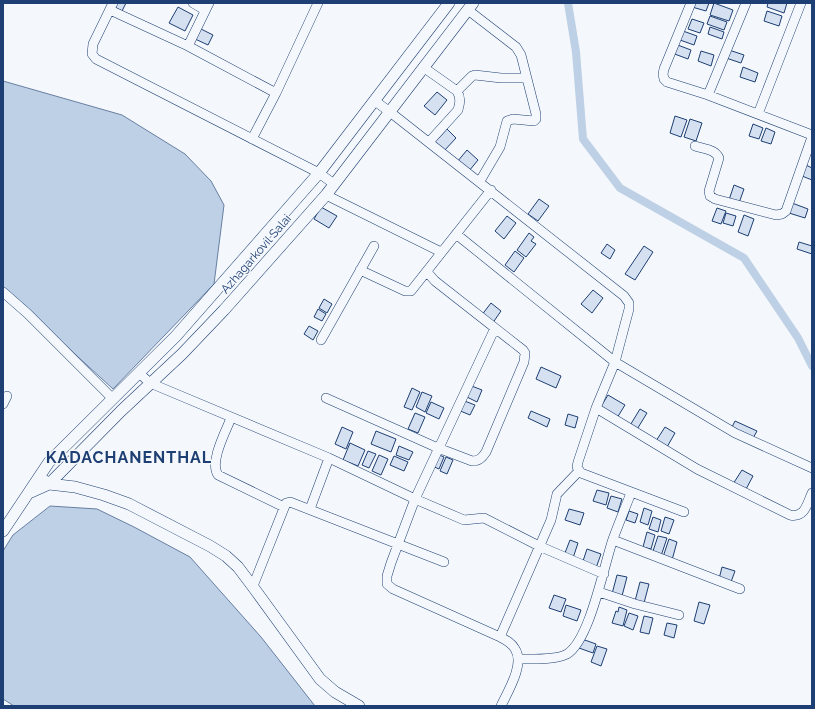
<svg xmlns="http://www.w3.org/2000/svg" width="815" height="709" font-family="Raleway,sans-serif">
<rect width="100%" height="100%" fill="#f4f7fb"/>
<!-- water -->
<path fill="#bed0e5" stroke="#687fa3" d="M 3,81 L 122,115 L 185,154 L 211,181 L 224,205 L 214,284 L 113,389 L 3,288 Z
M 50,506 L 97,509 L 134,527 L 190,557 L 261,637 L 315,706 L 14,706 L 3,699 L 3,551 L 13,535 Z"/>
<g fill="none" stroke-linecap="round" stroke-linejoin="round">
<!-- canal -->
<path stroke="#bed0e5" stroke-width="8" d="M 568,3 L 576,52 L 583,139 L 620,188 L 744,258 L 798,338 L 812,366"/>
</g>
<!-- building -->
<path fill="#d5e0f0" stroke="#1d3f73" d="M 116,3 L 126,3 L 122,11 L 114,7 Z
M 693,3 L 709,3 L 706,11 L 692,7 Z
M 714,3 L 733,10 L 729,21 L 710,15 Z
M 768,3 L 787,3 L 784,13 L 767,7 Z
M 178,7 L 193,15 L 185,31 L 169,23 Z
M 767,11 L 782,16 L 779,26 L 764,21 Z
M 710,16 L 727,22 L 724,30 L 707,24 Z
M 692,19 L 704,23 L 700,33 L 688,29 Z
M 710,27 L 724,32 L 722,39 L 708,34 Z
M 199,28 L 213,35 L 208,45 L 193,38 Z
M 683,31 L 697,36 L 694,45 L 680,40 Z
M 675,44 L 691,50 L 688,59 L 672,53 Z
M 729,50 L 744,55 L 741,63 L 726,58 Z
M 701,51 L 714,55 L 711,66 L 698,61 Z
M 743,67 L 758,73 L 755,82 L 740,77 Z
M 437,92 L 447,100 L 435,115 L 424,106 Z
M 675,116 L 687,120 L 681,137 L 670,133 Z
M 690,119 L 702,123 L 696,141 L 684,137 Z
M 753,124 L 763,128 L 759,139 L 749,136 Z
M 766,128 L 775,132 L 771,144 L 761,141 Z
M 447,129 L 456,138 L 444,151 L 435,142 Z
M 467,150 L 478,160 L 469,171 L 457,162 Z
M 806,165 L 812,168 L 812,180 L 802,176 Z
M 734,185 L 744,189 L 739,203 L 729,200 Z
M 539,199 L 549,206 L 538,221 L 528,214 Z
M 792,203 L 808,209 L 805,218 L 789,213 Z
M 321,207 L 337,216 L 329,228 L 314,219 Z
M 717,208 L 726,211 L 721,224 L 712,221 Z
M 726,213 L 736,216 L 733,226 L 723,223 Z
M 744,215 L 754,219 L 748,236 L 738,232 Z
M 507,216 L 516,223 L 504,239 L 495,231 Z
M 529,233 L 534,237 L 531,241 L 536,244 L 526,257 L 517,250 Z
M 799,242 L 812,246 L 812,254 L 797,249 Z
M 607,244 L 615,250 L 610,259 L 601,253 Z
M 644,246 L 653,252 L 635,280 L 625,274 Z
M 515,251 L 524,258 L 514,272 L 505,265 Z
M 593,290 L 603,298 L 592,313 L 581,304 Z
M 324,299 L 332,304 L 327,313 L 319,308 Z
M 491,303 L 501,311 L 492,324 L 481,316 Z
M 318,309 L 326,314 L 322,321 L 314,317 Z
M 309,326 L 318,331 L 313,340 L 304,334 Z
M 541,367 L 561,376 L 556,388 L 536,379 Z
M 469,385 L 482,390 L 477,402 L 465,396 Z
M 412,388 L 420,392 L 412,410 L 404,407 Z
M 422,392 L 432,396 L 425,412 L 416,407 Z
M 608,395 L 625,405 L 617,418 L 600,408 Z
M 462,400 L 475,405 L 470,415 L 458,410 Z
M 431,402 L 444,408 L 439,419 L 426,413 Z
M 640,409 L 647,413 L 636,431 L 629,427 Z
M 531,411 L 550,419 L 547,427 L 528,418 Z
M 415,413 L 425,417 L 418,433 L 408,429 Z
M 568,414 L 578,417 L 575,428 L 565,425 Z
M 735,421 L 757,431 L 752,440 L 731,429 Z
M 342,427 L 353,432 L 346,449 L 335,444 Z
M 665,427 L 675,433 L 667,447 L 656,441 Z
M 376,431 L 396,439 L 391,452 L 371,444 Z
M 350,443 L 365,450 L 358,466 L 343,460 Z
M 399,446 L 413,452 L 409,460 L 396,455 Z
M 368,451 L 376,454 L 369,468 L 362,465 Z
M 437,454 L 444,457 L 439,469 L 432,466 Z
M 379,455 L 388,459 L 381,475 L 372,471 Z
M 394,456 L 408,462 L 404,471 L 390,465 Z
M 446,457 L 453,460 L 447,474 L 440,471 Z
M 742,470 L 753,476 L 745,491 L 733,484 Z
M 597,490 L 609,493 L 606,505 L 593,501 Z
M 611,496 L 622,499 L 618,512 L 607,508 Z
M 644,508 L 652,511 L 648,525 L 640,522 Z
M 569,509 L 584,513 L 580,525 L 565,520 Z
M 629,511 L 638,514 L 635,523 L 626,520 Z
M 653,517 L 661,520 L 658,532 L 649,529 Z
M 665,517 L 674,520 L 669,534 L 661,531 Z
M 647,532 L 655,535 L 651,549 L 643,547 Z
M 658,536 L 667,538 L 661,556 L 652,554 Z
M 669,539 L 677,542 L 672,560 L 663,557 Z
M 570,540 L 578,543 L 572,561 L 563,558 Z
M 587,549 L 601,554 L 596,568 L 582,564 Z
M 722,567 L 735,571 L 731,582 L 719,579 Z
M 617,575 L 627,577 L 622,596 L 612,594 Z
M 640,582 L 649,584 L 644,603 L 635,601 Z
M 554,595 L 566,599 L 561,612 L 549,608 Z
M 699,602 L 710,605 L 704,624 L 694,621 Z
M 566,605 L 581,610 L 577,621 L 563,616 Z
M 619,607 L 627,610 L 623,626 L 612,623 L 616,611 L 618,612 Z
M 629,613 L 638,616 L 633,630 L 624,626 Z
M 644,616 L 653,618 L 649,634 L 640,632 Z
M 667,623 L 677,625 L 674,638 L 664,635 Z
M 582,639 L 596,644 L 593,653 L 579,648 Z
M 597,646 L 607,649 L 601,666 L 591,662 Z"/>
<g fill="none" stroke-linecap="round" stroke-linejoin="round">
<defs>
<path id="minor" d="M 113,3 L 93,44 L 92,54 L 96,59 L 319,173 L 334,184
M 193,3 L 205,10
M 691,3 L 664,69 L 663,74 L 664,79 L 667,82 L 708,95 L 812,135
M 110,10 L 188,46 L 276,93
M 468,10 L 516,47 L 521,55 L 536,114 L 536,119 L 534,121 L 513,119 L 507,121 L 500,147 L 480,181
M 188,46 L 209,3
M 423,67 L 457,91 C 461,98 460,103 458,110 L 429,142
M 457,91 L 472,76 L 475,75 L 501,78 L 527,78
M 708,95 L 746,3
M 375,101 L 390,112 L 624,296 L 629,303 L 629,309 L 615,362 L 596,408 L 578,462 L 577,467 L 581,473 L 684,512
M 758,114 L 801,3
M 252,139 L 276,93 L 318,3
M 695,146 C 704,149 715,149 719,158 L 709,191 L 710,196 L 715,199 L 776,215 L 782,214 L 786,211 L 812,137
M 326,195 L 441,252
M 456,234 L 615,362 L 735,433 L 812,468
M 360,270 L 405,291 L 411,291 L 491,190
M 3,292 L 28,314 L 112,398
M 495,328 L 415,499 L 391,563 L 387,576 L 387,584 L 393,589 L 500,637 C 506,640 512,643 515,649 C 525,664 508,691 501,706
M 321,340 L 374,246
M 139,373 L 150,383 L 329,458 L 415,499 L 464,520 L 484,518 L 539,546 L 604,574
M 326,398 L 438,448 L 472,461 C 479,461 482,458 486,452 L 524,362 L 525,353 L 523,350 L 435,281 L 427,272
M 3,404 L 7,396
M 596,408 L 697,469 L 790,515 C 805,518 807,504 812,493
M 231,418 C 226,431 209,462 218,475 L 284,507
M 310,509 L 329,458
M 613,540 L 740,589
M 253,586 L 286,503 L 290,502 L 444,562
M 599,592 L 635,604 L 679,615
M 500,637 L 551,520 L 557,494 L 579,471
M 519,659 C 531,659 557,660 567,654 C 590,640 604,565 613,539 C 619,523 625,508 631,493"/>
<path id="major" d="M 45,481 L 49,484 L 75,487 L 104,495 L 129,504 L 210,546 L 226,556 L 238,567 L 256,591 L 320,679 L 335,692 L 359,706
M 29,493 L 49,484 L 121,411 L 182,354 L 224,310 L 326,195 L 473,3
M 3,531 L 49,462 L 176,336 L 319,173 L 449,3"/>
</defs>
<!-- minor casing -->
<use href="#minor" stroke="#1d3f73" stroke-width="10"/>
<!-- major casing -->
<use href="#major" stroke="#1d3f73" stroke-width="12"/>
<!-- minor -->
<use href="#minor" stroke="#f4f7fb" stroke-width="9"/>
<!-- major -->
<use href="#major" stroke="#f4f7fb" stroke-width="11"/>
</g>
<g text-anchor="middle" stroke-width="3" stroke-linejoin="round" paint-order="stroke">
<!-- street labels -->
<g font-size="12" fill="#1d3f73" stroke="#f4f7fb">
<text transform="translate(256 254) rotate(-49)" y="4">Azhagarkovil Salai</text>
</g>
<!-- district labels -->
<g font-size="16" font-weight="bold" letter-spacing="1" fill="#1d3f73" stroke="#f4f7fb">
<text x="129" y="463">KADACHANENTHAL</text>
</g>
</g>
<!-- border -->
<rect width="815" height="709" fill="none" stroke="#1d3f73" stroke-width="8"/>
</svg>
